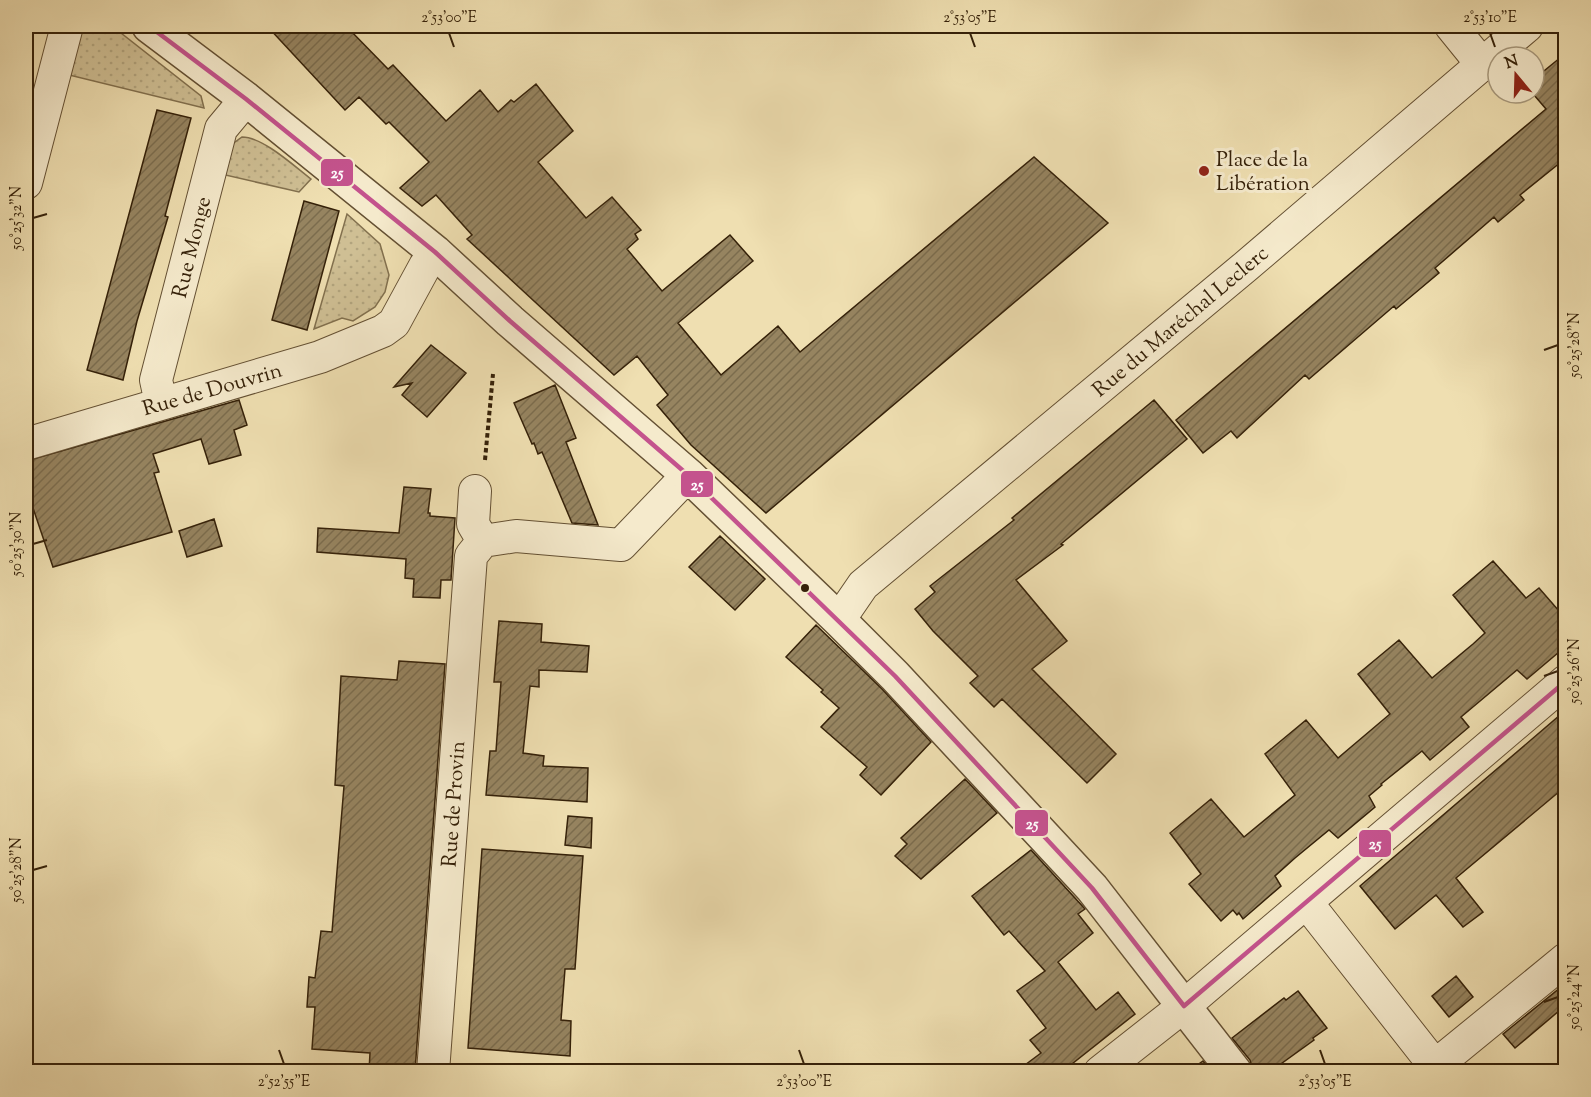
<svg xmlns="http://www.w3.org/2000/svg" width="1591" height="1097" font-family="'Sorts Mill Goudy',serif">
<defs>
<pattern id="garden-dots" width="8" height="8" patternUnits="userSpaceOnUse" patternTransform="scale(1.5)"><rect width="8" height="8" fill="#cfbf94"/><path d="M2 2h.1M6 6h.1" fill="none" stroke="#b2a47e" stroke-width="1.8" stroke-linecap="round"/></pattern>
<pattern id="building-hatch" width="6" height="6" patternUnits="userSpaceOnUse" patternTransform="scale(1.5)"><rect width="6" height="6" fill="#968460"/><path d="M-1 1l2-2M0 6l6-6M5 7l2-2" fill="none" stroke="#7b6c4d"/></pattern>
</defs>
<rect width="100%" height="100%" fill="#efdfb1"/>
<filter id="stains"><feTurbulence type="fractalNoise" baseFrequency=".00333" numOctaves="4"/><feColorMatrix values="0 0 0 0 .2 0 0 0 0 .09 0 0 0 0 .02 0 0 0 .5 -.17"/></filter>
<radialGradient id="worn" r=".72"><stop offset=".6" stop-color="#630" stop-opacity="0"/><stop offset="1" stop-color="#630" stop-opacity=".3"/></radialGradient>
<!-- garden -->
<path fill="url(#garden-dots)" stroke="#82704e" stroke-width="1.5" d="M 81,26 L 112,26 L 201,96 L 204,108 L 65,74 Z
M 242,137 C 263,137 294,166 311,179 L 299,192 L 221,174 L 231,145 Z
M 347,214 L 380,244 L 389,275 L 385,292 L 375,307 L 353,321 L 342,318 L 314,329 Z"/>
<!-- building -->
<path fill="url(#building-hatch)" stroke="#352109" stroke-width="1.5" d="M 267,26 L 346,26 L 388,69 L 393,65 L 446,121 L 480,90 L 498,112 L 511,100 L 514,102 L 536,84 L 573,131 L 538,162 L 586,218 L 612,197 L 641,230 L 635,234 L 638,239 L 627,249 L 662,291 L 730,235 L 753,261 L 678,323 L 721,375 L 778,326 L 800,352 L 1034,157 L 1108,223 L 766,513 L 691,445 L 657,405 L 668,395 L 637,356 L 614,375 L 467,239 L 472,235 L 436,195 L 422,206 L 400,188 L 429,162 L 389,122 L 386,124 L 359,97 L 345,110 Z
M 1566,53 L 1566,158 L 1520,195 L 1524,200 L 1498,222 L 1494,217 L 1435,268 L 1439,273 L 1396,309 L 1394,306 L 1309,379 L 1305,375 L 1237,438 L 1231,431 L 1203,453 L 1176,420 L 1546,109 L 1534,95 L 1534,79 Z
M 157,110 L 191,118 L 165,216 L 168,217 L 137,321 L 123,380 L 87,370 Z
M 304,201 L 339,211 L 307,330 L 272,320 Z
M 431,345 L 466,373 L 427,417 L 402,395 L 412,383 L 394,387 Z
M 555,385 L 576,438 L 566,442 L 598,525 L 572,523 L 542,452 L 538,454 L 534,443 L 532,444 L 514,403 Z
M 239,400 L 247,425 L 234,430 L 241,455 L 209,464 L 201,439 L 153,454 L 159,472 L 154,473 L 172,532 L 53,567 L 33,508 L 26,511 L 26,461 Z
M 1154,400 L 1187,439 L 1061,544 L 1063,545 L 1016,580 L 1067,641 L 1032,669 L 1116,754 L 1087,783 L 1002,699 L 994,707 L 970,683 L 978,676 L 933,631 L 915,609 L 935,592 L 930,586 L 1014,520 L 1012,518 Z
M 404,487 L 431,489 L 428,513 L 430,513 L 430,516 L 455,518 L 451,580 L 441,580 L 440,598 L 413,597 L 414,579 L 405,578 L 406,559 L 317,552 L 318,528 L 399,533 Z
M 214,519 L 222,546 L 187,557 L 179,531 Z
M 720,536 L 765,579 L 735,610 L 689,567 Z
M 1493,561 L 1526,598 L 1539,588 L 1566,619 L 1566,637 L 1560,641 L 1565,647 L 1527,679 L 1517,670 L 1461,717 L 1469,727 L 1430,760 L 1422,751 L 1381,784 L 1382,785 L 1369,796 L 1375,807 L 1338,838 L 1329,830 L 1295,858 L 1275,876 L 1281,886 L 1243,919 L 1239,913 L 1237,915 L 1233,910 L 1221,921 L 1189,884 L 1201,874 L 1170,833 L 1211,799 L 1244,837 L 1295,795 L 1265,754 L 1306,720 L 1338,758 L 1390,714 L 1358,674 L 1399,640 L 1432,678 L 1473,644 L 1485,633 L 1453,595 Z
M 499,621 L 542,624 L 541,642 L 589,646 L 587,672 L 539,670 L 539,687 L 530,686 L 523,753 L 544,756 L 543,766 L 588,768 L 587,802 L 486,795 L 490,751 L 496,751 L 501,682 L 494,682 Z
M 816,625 L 882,689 L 931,742 L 881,795 L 860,775 L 867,767 L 821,727 L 839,708 L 821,692 L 823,690 L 786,657 Z
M 399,661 L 445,664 L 415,1071 L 369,1071 L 370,1053 L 312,1049 L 315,1007 L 307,1007 L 309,977 L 315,978 L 321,931 L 332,932 L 344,786 L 335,785 L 341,676 L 397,680 Z
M 1566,710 L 1566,786 L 1456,878 L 1483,912 L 1463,927 L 1436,895 L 1395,929 L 1360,886 Z
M 965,779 L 997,813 L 921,879 L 895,856 L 907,844 L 901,838 Z
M 568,816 L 592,818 L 591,848 L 565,845 Z
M 482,849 L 583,856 L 575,969 L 565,969 L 561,1020 L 571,1021 L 570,1056 L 468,1048 Z
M 1031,850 L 1085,909 L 1078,914 L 1093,933 L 1058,962 L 1096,1010 L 1118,992 L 1135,1014 L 1063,1071 L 1017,1071 L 1041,1053 L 1030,1040 L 1046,1028 L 1017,991 L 1045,971 L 1009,931 L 1004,935 L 972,896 Z
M 1456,976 L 1473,997 L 1449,1017 L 1432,996 Z
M 1566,983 L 1566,1005 L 1515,1048 L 1503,1034 Z
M 1298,991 L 1327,1028 L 1313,1038 L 1314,1040 L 1271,1071 L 1253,1071 L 1250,1060 L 1232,1038 L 1284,998 L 1286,1000 Z
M 1203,1061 L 1211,1071 L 1189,1071 Z"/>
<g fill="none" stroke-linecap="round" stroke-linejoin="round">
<defs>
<path id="minor" d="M 1451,26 L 1481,63
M 26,183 L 67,26
M 161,403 L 156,380 L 221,129 L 246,99
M 26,444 L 320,357 L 383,331 L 394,323 L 425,266 L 435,252
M 483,541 L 516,536 L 621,545 L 688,475
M 839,620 L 863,585 L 1245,267 L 1527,26
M 1307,903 L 1435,1066 L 1566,959
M 433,1072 L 471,556 L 483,541 L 473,524 L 475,491
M 1100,1072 L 1184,1006 L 1566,681"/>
<path id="tertiary" d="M 149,26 L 246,99 L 435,252 L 510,321 L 688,475 L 839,620 L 895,676 L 1092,888 L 1235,1072"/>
</defs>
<!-- minor casing -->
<use href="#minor" stroke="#645033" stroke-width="34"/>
<!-- tertiary casing -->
<use href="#tertiary" stroke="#645033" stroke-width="36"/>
<!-- path -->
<path stroke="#352109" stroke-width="4" stroke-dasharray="4.5 3" stroke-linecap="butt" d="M 485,460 L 493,374"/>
<!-- minor -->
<use href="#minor" stroke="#f5eacc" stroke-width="32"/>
<!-- tertiary -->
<use href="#tertiary" stroke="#f5eacc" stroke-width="33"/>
<defs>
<path id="bus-1" d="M 149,26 L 246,99 L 435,252 L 510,321 L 688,475 L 895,676 L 1092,888 L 1184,1006
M 1184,1006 L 1566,681"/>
</defs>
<!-- bus-1 casing -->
<use href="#bus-1" stroke="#f5eacc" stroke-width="9"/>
<!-- bus-1 -->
<use href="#bus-1" stroke="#c4538d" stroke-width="4.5"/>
</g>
<!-- ticks -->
<path fill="none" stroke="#352109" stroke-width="2" d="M 449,33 L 454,47M 970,33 L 975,47M 1490,33 L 1495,47M 33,218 L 47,214M 1544,350 L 1558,345M 33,544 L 47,540M 1544,676 L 1558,671M 33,870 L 47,866M 1544,1002 L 1558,997M 279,1050 L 284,1064M 799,1050 L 804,1064M 1320,1050 L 1325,1064"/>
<!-- markers -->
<circle fill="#8f2418" stroke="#f5eacc" stroke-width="2" cx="1204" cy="171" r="6"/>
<circle fill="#352109" stroke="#f5eacc" stroke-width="2" cx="805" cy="588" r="5"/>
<g text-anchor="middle" stroke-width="6" stroke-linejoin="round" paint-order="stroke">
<!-- poi labels -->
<g font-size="21" fill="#352109" stroke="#f5eacc" text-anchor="start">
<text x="1216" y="166">Place de la<tspan x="1216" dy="24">Libération</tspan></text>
</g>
<!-- street labels -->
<g font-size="21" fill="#352109" stroke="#f5eacc">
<text transform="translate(191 247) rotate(-76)" y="7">Rue Monge</text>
<text transform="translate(1180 321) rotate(-40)" y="7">Rue du Maréchal Leclerc</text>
<text transform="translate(212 389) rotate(-16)" y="7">Rue de Douvrin</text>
<text transform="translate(453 804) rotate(-86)" y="7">Rue de Provin</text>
</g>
</g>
<g stroke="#f5eacc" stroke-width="2">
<rect x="320" y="158" width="34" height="29" rx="6" fill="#c4538d"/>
<rect x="680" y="470" width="34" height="28" rx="6" fill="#c4538d"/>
<rect x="1014" y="809" width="35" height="28" rx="6" fill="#c4538d"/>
<rect x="1358" y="829" width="34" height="29" rx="6" fill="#c4538d"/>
</g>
<g font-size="16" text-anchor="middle" font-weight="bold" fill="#fff">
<text x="337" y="178">25</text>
<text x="697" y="490">25</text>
<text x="1032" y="829">25</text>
<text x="1375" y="849">25</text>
</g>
<!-- margin -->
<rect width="1591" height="1097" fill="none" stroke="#efdfb1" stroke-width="66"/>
<!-- north arrow -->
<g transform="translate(1516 75) rotate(341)"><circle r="28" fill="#f5eacc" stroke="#a89a7e" stroke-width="1.5"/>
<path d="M0-4.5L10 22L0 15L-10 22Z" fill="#8f2418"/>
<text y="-9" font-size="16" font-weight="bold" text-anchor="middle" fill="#352109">N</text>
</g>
<rect x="33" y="33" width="1525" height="1031" fill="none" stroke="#352109" stroke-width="2"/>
<g font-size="15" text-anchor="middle" fill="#352109">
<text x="449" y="22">2°53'00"E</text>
<text x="970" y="22">2°53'05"E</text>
<text x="1490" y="22">2°53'10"E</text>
<text transform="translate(16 218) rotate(-90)" y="5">50°25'32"N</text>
<text transform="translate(1574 345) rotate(-90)" y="5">50°25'28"N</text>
<text transform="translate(16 544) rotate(-90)" y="5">50°25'30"N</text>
<text transform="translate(1574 671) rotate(-90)" y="5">50°25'26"N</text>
<text transform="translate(16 870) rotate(-90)" y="5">50°25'28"N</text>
<text transform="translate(1574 997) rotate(-90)" y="5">50°25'24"N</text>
<text x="284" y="1086">2°52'55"E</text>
<text x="804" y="1086">2°53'00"E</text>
<text x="1325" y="1086">2°53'05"E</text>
</g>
<rect width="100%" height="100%" filter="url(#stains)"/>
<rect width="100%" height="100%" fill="url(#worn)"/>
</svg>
